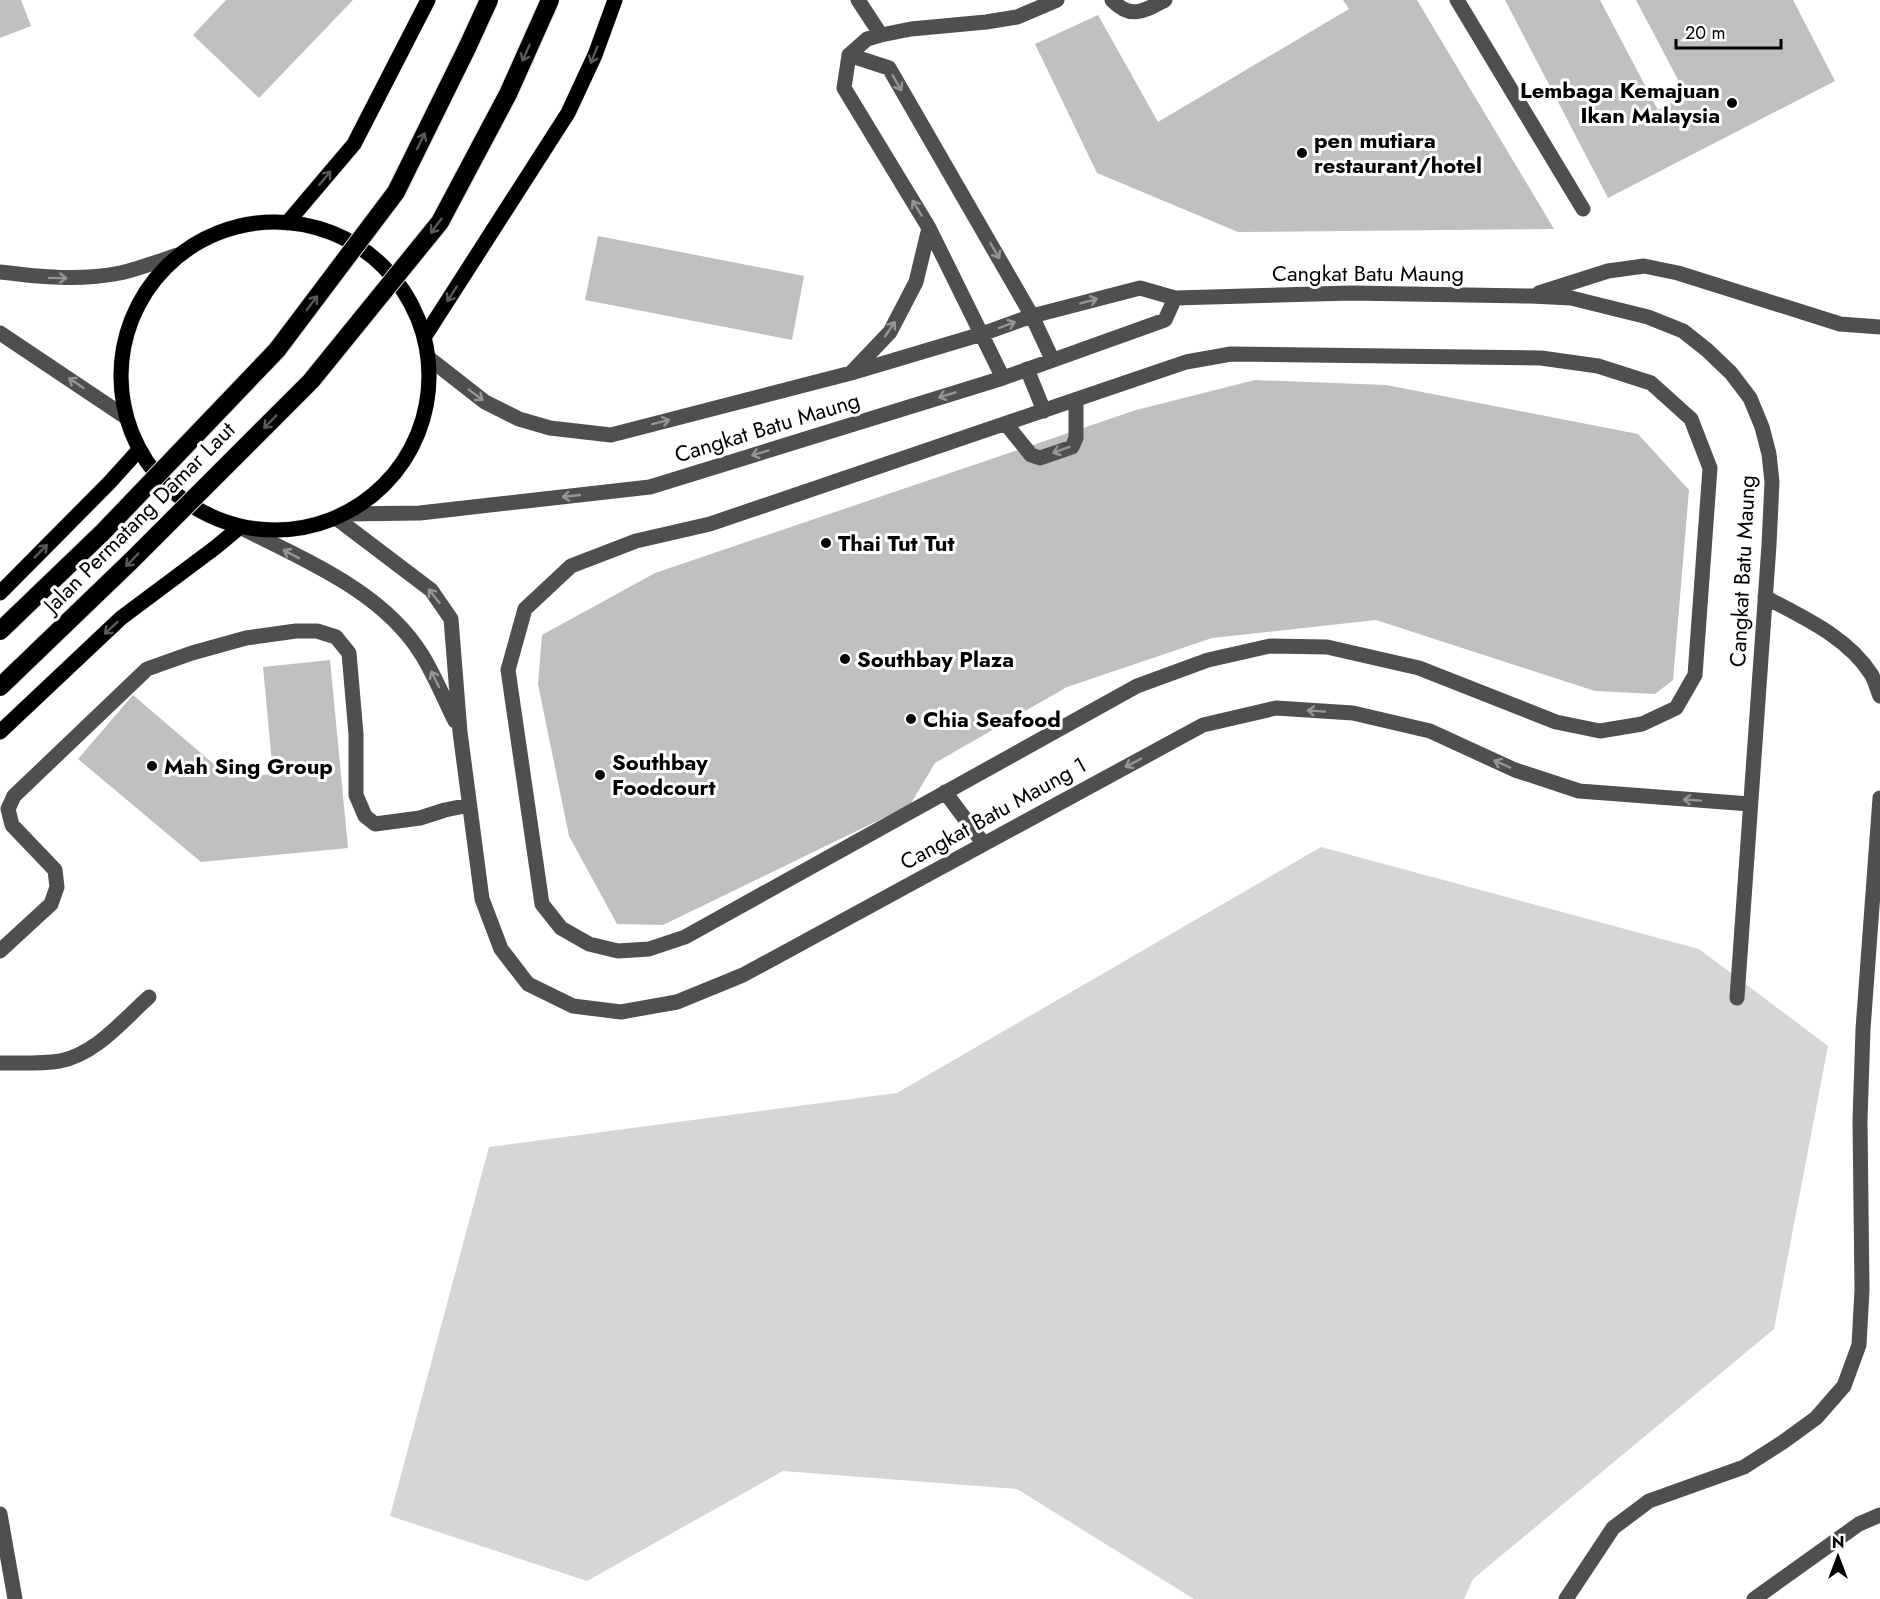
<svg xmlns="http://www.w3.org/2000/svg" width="1880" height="1599" font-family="Jost,sans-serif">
<rect width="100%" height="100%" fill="#fff"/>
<!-- green -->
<path fill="#d6d6d6" d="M 1321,847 L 1699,949 L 1828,1046 L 1774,1329 L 1473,1579 L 1464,1599 L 1194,1599 L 1017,1489 L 783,1471 L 587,1581 L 390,1516 L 489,1147 L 897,1093 Z"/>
<!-- building -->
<path fill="#bfbfbf" d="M 0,0 L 21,0 L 31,26 L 0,38 Z
M 226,0 L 353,0 L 259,98 L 193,35 Z
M 1343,0 L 1417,0 L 1554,229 L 1238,232 L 1097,173 L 1035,44 L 1098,15 L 1158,122 L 1349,9 Z
M 1505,0 L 1600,0 L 1658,110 L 1686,95 L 1636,0 L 1793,0 L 1835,81 L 1608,198 Z
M 598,236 L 804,276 L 792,340 L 585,300 Z
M 1255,380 L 1386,385 L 1638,434 L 1689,490 L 1673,680 L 1655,694 L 1595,691 L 1376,620 L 1212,638 L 1067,687 L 935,763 L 910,805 L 663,925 L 617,924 L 569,836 L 538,684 L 542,635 L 655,573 L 1136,410 Z
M 330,660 L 348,848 L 201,862 L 78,759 L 133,695 L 230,778 L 273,774 L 263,667 Z"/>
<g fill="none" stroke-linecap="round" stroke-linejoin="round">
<defs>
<path id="major" d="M121 376a154 154 0 1 1 308 0a154 154 0 1 1-308 0Z
M 287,223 L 354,144 L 428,0
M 425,336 L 568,113 L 595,55 L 615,0
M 0,593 L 109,483 L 138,451
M 0,732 L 121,618 L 216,547 L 240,527"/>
</defs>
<!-- major casing -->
<use href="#major" stroke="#dbdbdb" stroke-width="16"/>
<!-- minor -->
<path stroke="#4f4f4f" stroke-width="15" d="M 858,0 L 881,35
M 1112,0 C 1131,20 1144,11 1165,0
M 1457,0 L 1583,209
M 849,55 L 889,68 L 1032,316 L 1052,359
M 0,272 C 40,277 80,281 120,273 C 139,269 159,261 178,255
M 1539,293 L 1608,271 L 1644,266 L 1678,273 L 1840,324 L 1880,327
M 0,333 L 124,416
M 1231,354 L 1541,358 L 1598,366 L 1651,383 L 1691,419 L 1710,468 L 1695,675 L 1676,708 L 1642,724 L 1600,731 L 1556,722 L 1419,668 L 1327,647 L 1270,646 L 1208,660 L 1137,686 L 685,937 L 649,949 L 618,951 L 589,944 L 561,928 L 542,904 L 508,670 L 525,609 L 571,566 L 636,541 L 710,524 L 1186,362 Z
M 430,359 L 485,402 L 519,419 L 550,428 L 611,435 L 851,373 L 982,334 L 1032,316 L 1140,288 L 1175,298 L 1351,293 L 1531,296 L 1571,298 L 1648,317 L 1683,331 L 1707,350 L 1731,373 L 1750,398 L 1762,427 L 1769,454 L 1772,482 L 1769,545 L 1737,998
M 1027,369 L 1044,411
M 851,373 L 890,332 L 916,282 L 929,228
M 1003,378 L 929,228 L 844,88 L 849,55 L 867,39 L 881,35 L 911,29 L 986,22 L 1017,17 L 1057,0
M 1006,424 L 1031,455 L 1040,458 L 1072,447 L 1076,438 L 1076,400
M 345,514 L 420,513 L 650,487 L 1003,378 L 1165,320 L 1175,298
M 336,518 L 431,590 L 451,619 L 460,732 L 482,899 L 501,949 L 528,984 L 573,1006 L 621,1012 L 677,1002 L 743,975 L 1203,725 L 1276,708 L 1353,713 L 1430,731 L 1515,770 L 1579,791 L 1750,804
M 240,527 C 304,560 383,591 422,655 C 435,676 444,699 455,721
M 1765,597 C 1802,617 1848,637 1871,674 C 1875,680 1877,689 1880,696
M 945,792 L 983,843
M 0,951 L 51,904 L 57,887 L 55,870 L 12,825 L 8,809 L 14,796 L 147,669 L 192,653 L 246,638 L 296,631 L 317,631 L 336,637 L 349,653 L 356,734 L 356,795 L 365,816 L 375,824 L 420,818 L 445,810 L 469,805
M 0,1063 C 20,1063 40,1064 60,1061 C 96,1054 123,1020 149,997
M 0,1514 L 15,1599
M 1566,1599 L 1613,1528 L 1649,1501 L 1744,1467 L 1783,1442 L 1816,1418 L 1844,1386 L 1859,1345 L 1862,1290 L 1860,1120 L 1863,1029 L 1880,798
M 1754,1599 L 1859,1524 L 1880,1515"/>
<!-- major -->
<use href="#major" stroke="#000" stroke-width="15"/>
<defs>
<path id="highway-bridge" d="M 0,631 L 103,532 L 277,350 L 396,192 L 467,48 L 489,0
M 0,687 L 131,561 L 311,381 L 440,222 L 508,94 L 550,0"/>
</defs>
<!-- highway-bridge casing -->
<use href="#highway-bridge" stroke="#dbdbdb" stroke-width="20" stroke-linecap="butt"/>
<!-- highway-bridge -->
<use href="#highway-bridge" stroke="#000" stroke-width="18"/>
</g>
<!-- one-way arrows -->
<defs><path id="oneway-shaft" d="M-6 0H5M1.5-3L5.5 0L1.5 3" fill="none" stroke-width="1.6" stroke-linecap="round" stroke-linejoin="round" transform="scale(1.5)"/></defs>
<g stroke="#595959">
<use href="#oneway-shaft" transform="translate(526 53) rotate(114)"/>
<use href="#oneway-shaft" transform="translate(594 55) rotate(112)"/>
<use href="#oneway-shaft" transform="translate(421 141) rotate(-64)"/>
<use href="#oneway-shaft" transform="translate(325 178) rotate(-50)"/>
<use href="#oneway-shaft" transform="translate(436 226) rotate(127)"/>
<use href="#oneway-shaft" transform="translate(452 294) rotate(123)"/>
<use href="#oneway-shaft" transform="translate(312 303) rotate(-53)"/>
<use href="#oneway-shaft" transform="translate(270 422) rotate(135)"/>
<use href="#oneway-shaft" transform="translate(41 551) rotate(-45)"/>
<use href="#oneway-shaft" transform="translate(132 560) rotate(135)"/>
<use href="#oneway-shaft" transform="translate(111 628) rotate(137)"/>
</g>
<g stroke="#959595">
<use href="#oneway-shaft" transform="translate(897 83) rotate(60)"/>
<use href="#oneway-shaft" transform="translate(917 208) rotate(-121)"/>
<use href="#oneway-shaft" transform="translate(995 251) rotate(60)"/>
<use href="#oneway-shaft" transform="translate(58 278) rotate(1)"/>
<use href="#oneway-shaft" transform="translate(1089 301) rotate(-15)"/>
<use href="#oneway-shaft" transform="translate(1007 325) rotate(-20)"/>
<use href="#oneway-shaft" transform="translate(890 329) rotate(-56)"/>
<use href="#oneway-shaft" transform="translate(76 383) rotate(-146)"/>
<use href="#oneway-shaft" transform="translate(476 395) rotate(37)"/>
<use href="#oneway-shaft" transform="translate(947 395) rotate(163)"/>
<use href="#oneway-shaft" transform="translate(661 422) rotate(-14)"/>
<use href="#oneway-shaft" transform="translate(1061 450) rotate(160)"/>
<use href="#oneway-shaft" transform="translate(760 453) rotate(163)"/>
<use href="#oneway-shaft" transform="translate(571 496) rotate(174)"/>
<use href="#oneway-shaft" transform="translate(291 554) rotate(-153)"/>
<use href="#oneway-shaft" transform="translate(434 596) rotate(-128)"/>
<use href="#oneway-shaft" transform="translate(435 679) rotate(-117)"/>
<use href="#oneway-shaft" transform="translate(1316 711) rotate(-176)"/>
<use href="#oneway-shaft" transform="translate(1133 763) rotate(152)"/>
<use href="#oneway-shaft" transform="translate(1502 764) rotate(-156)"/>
<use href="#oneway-shaft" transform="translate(1692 800) rotate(-176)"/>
</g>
<!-- markers -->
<g fill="#000" stroke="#fff" stroke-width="2">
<circle cx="1732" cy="103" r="6"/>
<circle cx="1302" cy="153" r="6"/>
<circle cx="826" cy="543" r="6"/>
<circle cx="845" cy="659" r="6"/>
<circle cx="911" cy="719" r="6"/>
<circle cx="152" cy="766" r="6"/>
<circle cx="600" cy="775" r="6"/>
</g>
<g text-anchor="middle" stroke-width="6" stroke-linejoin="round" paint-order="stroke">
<!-- poi labels -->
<g font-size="22" font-weight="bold" fill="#000" stroke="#fff" text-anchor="start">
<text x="1720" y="98" text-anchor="end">Lembaga Kemajuan<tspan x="1720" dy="25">Ikan Malaysia</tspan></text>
<text x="1314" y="148">pen mutiara<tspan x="1314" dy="25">restaurant/hotel</tspan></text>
<text x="838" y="551">Thai Tut Tut</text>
<text x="857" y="667">Southbay Plaza</text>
<text x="923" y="727">Chia Seafood</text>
<text x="612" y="770">Southbay<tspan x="612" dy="25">Foodcourt</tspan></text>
<text x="164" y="774">Mah Sing Group</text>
</g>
<!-- street labels -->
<g font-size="22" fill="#000" stroke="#fff">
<text x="1368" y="281">Cangkat Batu Maung</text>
<text transform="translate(767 427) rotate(-17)" y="8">Cangkat Batu Maung</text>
<text transform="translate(139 517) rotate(-45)" y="8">Jalan Permatang Damar Laut</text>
<text transform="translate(1742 571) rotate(-87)" y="8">Cangkat Batu Maung</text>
<text transform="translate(993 813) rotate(-29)" y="8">Cangkat Batu Maung 1</text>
</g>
</g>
<!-- north arrow -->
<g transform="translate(1838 1557)" stroke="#ffffff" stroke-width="4.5" paint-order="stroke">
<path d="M0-4.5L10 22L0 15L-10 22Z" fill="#000000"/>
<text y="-9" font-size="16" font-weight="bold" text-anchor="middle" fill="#000000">N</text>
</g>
<!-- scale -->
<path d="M1676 39v9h105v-9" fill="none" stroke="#000000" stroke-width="3"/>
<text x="1685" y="39" font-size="18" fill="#000000" stroke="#ffffff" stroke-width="4.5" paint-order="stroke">20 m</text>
</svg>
